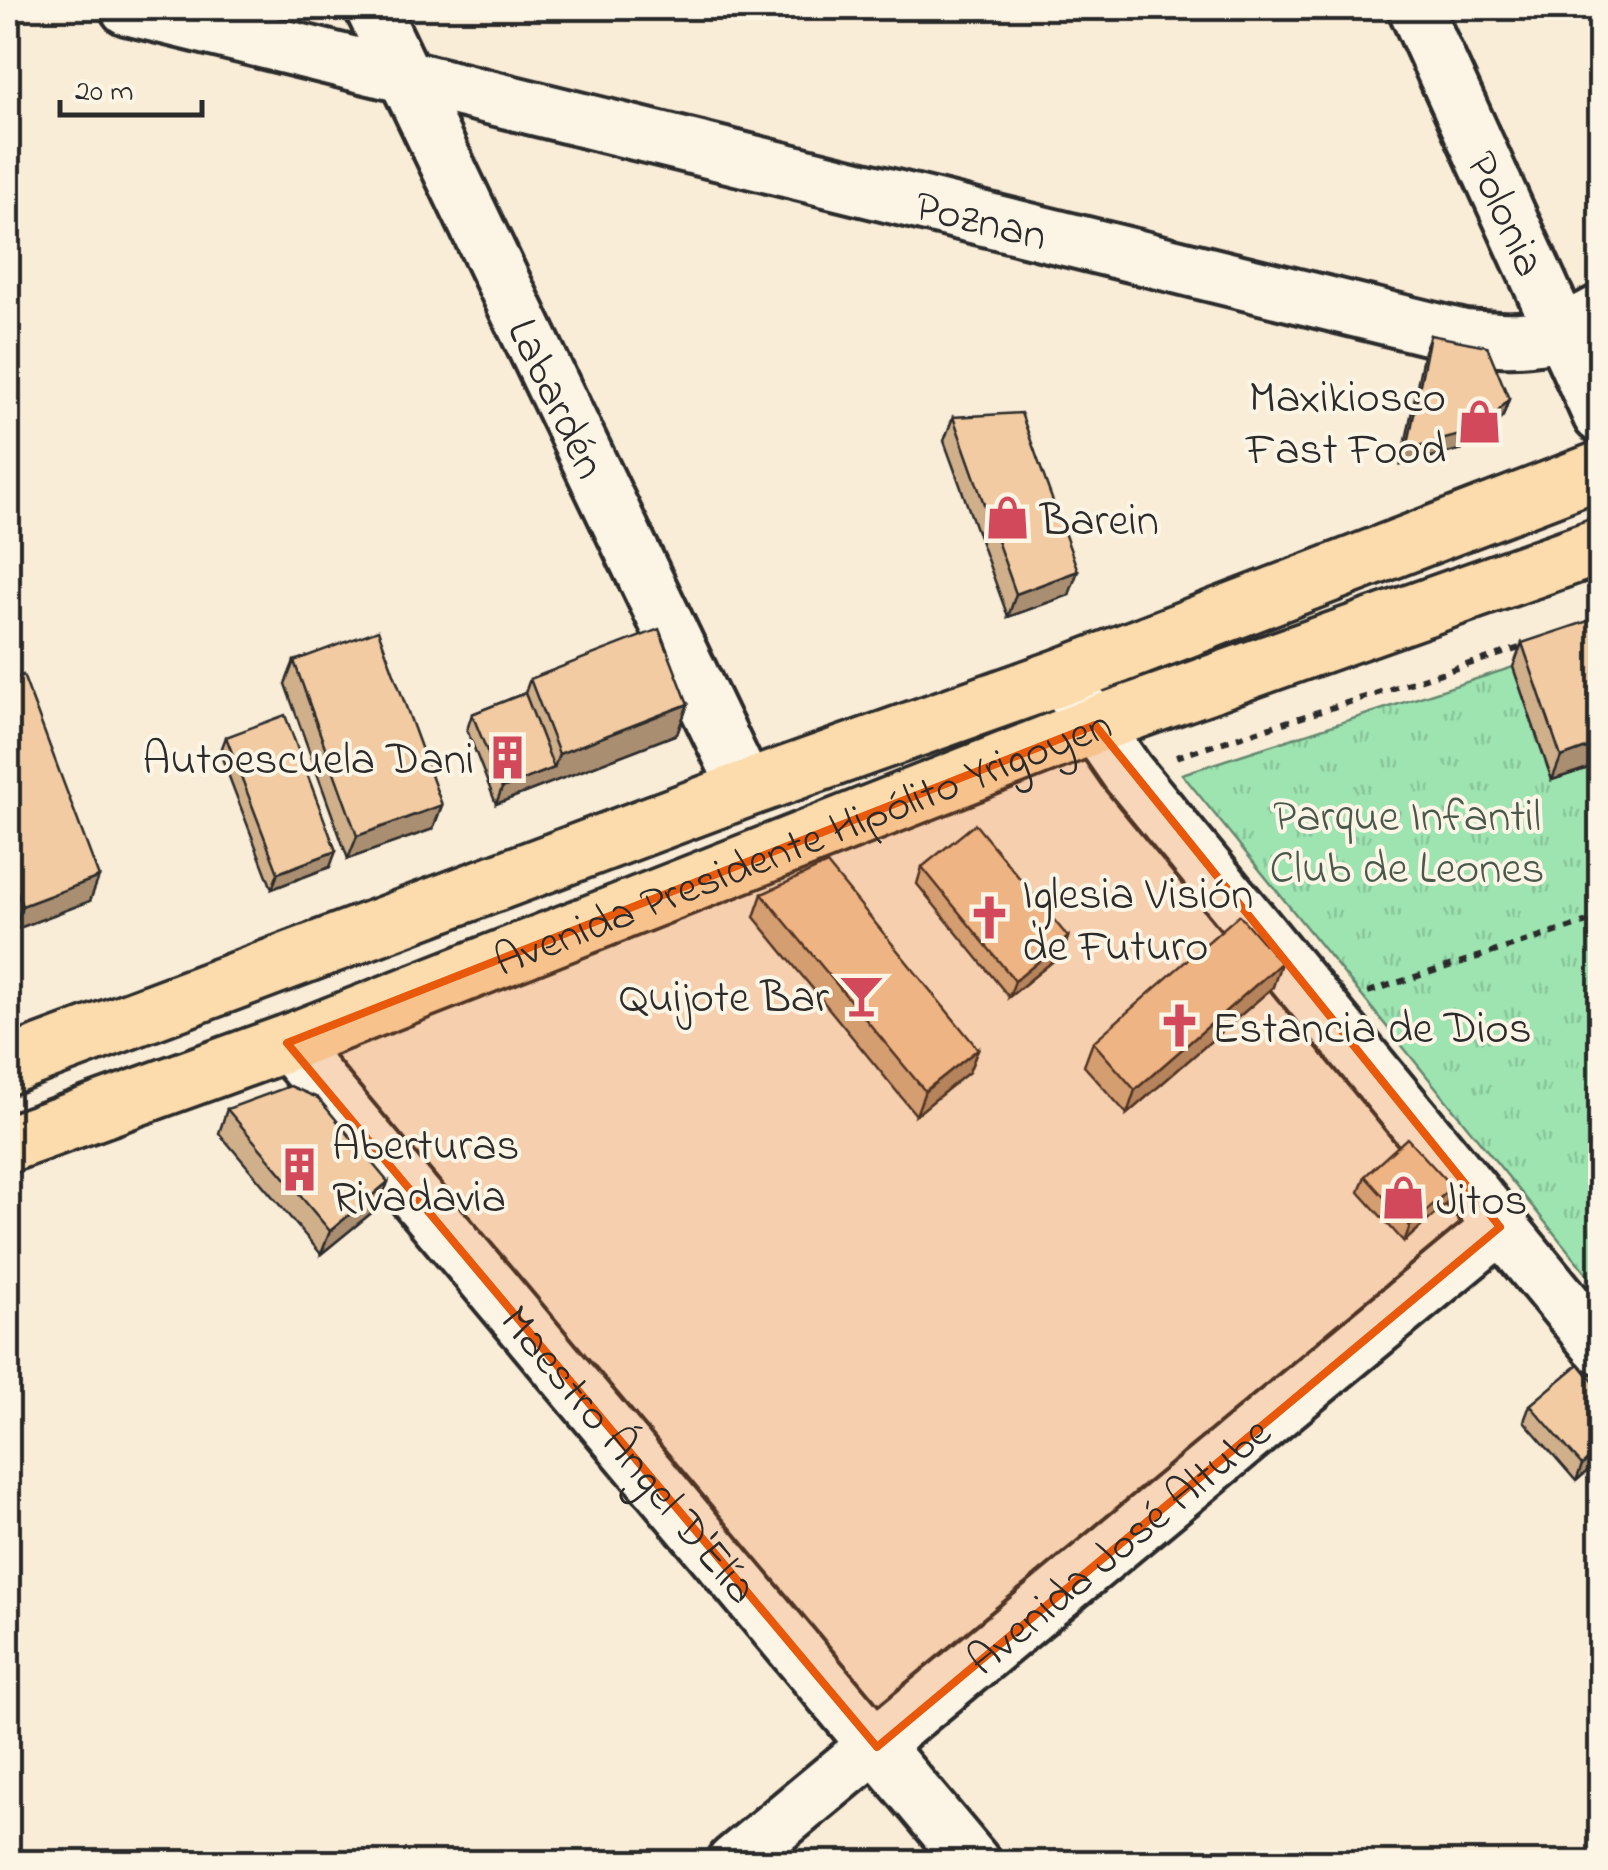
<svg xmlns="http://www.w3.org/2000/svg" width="1608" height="1870" font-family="'Indie Flower',sans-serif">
<defs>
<pattern id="grass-tufts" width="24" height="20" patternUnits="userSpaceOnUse" patternTransform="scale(2.5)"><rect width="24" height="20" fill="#9de4b1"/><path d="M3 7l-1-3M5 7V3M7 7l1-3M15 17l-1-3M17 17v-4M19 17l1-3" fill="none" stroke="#87c498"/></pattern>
</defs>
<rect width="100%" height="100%" fill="#faedd8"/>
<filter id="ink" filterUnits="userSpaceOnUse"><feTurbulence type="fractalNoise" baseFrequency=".01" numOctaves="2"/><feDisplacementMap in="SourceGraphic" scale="20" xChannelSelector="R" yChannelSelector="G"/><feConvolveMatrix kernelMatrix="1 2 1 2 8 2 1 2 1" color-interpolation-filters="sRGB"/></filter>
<g filter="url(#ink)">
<!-- grass -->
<path fill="url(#grass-tufts)" stroke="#64886e" stroke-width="2.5" d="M 1513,667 L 1552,780 L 1600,764 L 1600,1290 L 1182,774 Z"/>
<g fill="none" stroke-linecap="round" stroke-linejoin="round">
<defs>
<g id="minor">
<path id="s1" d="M 127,8 L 1464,337 C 1526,341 1545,343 1600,312"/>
<path id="s2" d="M 372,8 L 746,789"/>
<path id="s3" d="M 1415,8 L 1600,416"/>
<path d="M 1071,691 L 1127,772 L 1600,1347"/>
<path id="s4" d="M 287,1043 L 973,1862"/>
<path id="s5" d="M 734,1862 L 1500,1227"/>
</g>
<g id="major">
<path d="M 8,1066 L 746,789 L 1061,677 L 1600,470"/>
<path id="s6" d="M 8,1144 L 287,1043 L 1095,725 L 1600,546"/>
</g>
</defs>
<!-- minor casing -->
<use href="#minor" stroke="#2b2b2b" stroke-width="60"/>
<!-- major casing -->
<use href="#major" stroke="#2b2b2b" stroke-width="62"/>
<!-- path -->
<path stroke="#2b2b2b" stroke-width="6" stroke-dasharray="8 8" stroke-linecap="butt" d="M 1176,757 L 1526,646
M 1368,992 L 1600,918"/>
<!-- minor -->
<use href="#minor" stroke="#fcf5e5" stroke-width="52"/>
<!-- major -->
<use href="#major" stroke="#fcdcac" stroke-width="55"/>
</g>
<!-- wall -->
<path fill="#d0af8b" stroke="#2b2b2b" stroke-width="2.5" d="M 1430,335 L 1509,399 L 1503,416 L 1478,445 L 1401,465 L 1424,351 Z
M 953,417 L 1069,595 L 1008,617 L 944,441 Z
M 1522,643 L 1600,764 L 1552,780 L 1513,667 Z
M 294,661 L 442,805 L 433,829 L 348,859 L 285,684 Z
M 530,679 L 688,704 L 677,734 L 496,804 L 467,730 L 472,714 L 525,693 Z
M 8,681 L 90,901 L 14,930 L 8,913 Z
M 226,737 L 330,867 L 272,889 L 220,753 Z
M 922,867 L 1068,937 L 1063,953 L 1009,997 L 917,884 Z
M 762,894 L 978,1049 L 969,1072 L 916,1115 L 754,917 Z
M 1273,987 L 1127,1114 L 1084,1066 L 1093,1042 Z
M 227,1109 L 380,1206 L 321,1254 L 219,1133 Z
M 1365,1176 L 1452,1187 L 1446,1204 L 1404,1242 L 1359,1192 Z
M 1600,1390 L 1600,1460 L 1576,1481 L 1524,1421 L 1530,1405 Z"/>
<!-- shaded-wall -->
<path fill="#a98e71" stroke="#2b2b2b" stroke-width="2.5" d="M 1509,399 L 1503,416 L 1478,445 L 1401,465 L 1407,449 Z
M 1078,571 L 1069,595 L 1008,617 L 1016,594 Z
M 688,704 L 677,734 L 496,804 L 502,788 L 554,768 L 559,754 Z
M 1600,743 L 1600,764 L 1552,780 L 1561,757 Z
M 442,805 L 433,829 L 348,859 L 357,836 Z
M 336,851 L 330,867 L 272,889 L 278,873 Z
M 99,877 L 90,901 L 14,930 L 22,906 Z
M 1068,937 L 1063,953 L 1009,997 L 1015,981 Z
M 1281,963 L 1273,987 L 1127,1114 L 1135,1090 Z
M 978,1049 L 969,1072 L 916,1115 L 925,1091 Z
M 388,1182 L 380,1206 L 321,1254 L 330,1231 Z
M 1452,1187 L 1446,1204 L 1404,1242 L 1410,1226 Z
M 1600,1449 L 1600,1460 L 1576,1481 L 1582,1465 Z"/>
<!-- building -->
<path fill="#f2cba2" stroke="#2b2b2b" stroke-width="2.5" d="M 1430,335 L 1487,346 L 1509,399 L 1483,429 L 1407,449 Z
M 1021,413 L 1078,571 L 1016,594 L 953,417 Z
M 1600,617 L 1600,743 L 1561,757 L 1522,643 Z
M 659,629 L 688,704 L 559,754 L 530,679 Z
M 378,630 L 442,805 L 357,836 L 294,661 Z
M 23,675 L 99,877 L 22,906 L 8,867 L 8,681 Z
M 525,693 L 554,768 L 502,788 L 472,714 Z
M 285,715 L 336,851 L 278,873 L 226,737 Z
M 975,824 L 1068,937 L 1015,981 L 922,867 Z
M 827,864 L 978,1049 L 925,1091 L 762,894 Z
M 1239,915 L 1281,963 L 1135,1090 L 1093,1042 Z
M 290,1086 L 318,1098 L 388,1182 L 330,1231 L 227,1109 Z
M 1407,1138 L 1452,1187 L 1410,1226 L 1365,1176 Z
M 1579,1364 L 1600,1390 L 1600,1449 L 1582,1465 L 1530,1405 Z"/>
</g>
<!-- marked area -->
<path fill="#e8590c" fill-opacity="0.2" stroke="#e8590c" stroke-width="8" stroke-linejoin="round" d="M 1095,725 L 1500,1227 L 877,1747 L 287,1043 Z"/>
<!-- icons -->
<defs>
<symbol id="shop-bare" viewBox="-9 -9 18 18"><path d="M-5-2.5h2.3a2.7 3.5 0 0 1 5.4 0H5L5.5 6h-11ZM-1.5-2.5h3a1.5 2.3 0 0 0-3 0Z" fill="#d1495b" stroke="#fcf5e5" stroke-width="2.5" paint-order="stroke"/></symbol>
<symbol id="building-bare" viewBox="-9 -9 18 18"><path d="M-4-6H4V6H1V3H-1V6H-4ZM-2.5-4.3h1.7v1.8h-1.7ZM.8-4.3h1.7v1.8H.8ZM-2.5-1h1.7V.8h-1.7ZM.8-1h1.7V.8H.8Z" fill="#d1495b" stroke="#fcf5e5" stroke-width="2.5" paint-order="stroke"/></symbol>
<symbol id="church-bare" viewBox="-9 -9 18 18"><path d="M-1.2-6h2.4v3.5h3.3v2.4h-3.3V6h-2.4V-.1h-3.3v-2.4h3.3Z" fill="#d1495b" stroke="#fcf5e5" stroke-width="2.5" paint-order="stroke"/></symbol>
<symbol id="bar-bare" viewBox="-9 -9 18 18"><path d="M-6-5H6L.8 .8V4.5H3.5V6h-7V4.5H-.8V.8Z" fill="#d1495b" stroke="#fcf5e5" stroke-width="2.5" paint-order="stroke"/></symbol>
</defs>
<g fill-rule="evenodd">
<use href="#shop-bare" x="1448" y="390" width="63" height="63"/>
<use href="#shop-bare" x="976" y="486" width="63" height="63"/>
<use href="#building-bare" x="476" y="726" width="63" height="63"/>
<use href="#church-bare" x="958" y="886" width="63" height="63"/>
<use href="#bar-bare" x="830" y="964" width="63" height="63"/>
<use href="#church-bare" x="1148" y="994" width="63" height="63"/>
<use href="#building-bare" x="268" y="1138" width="63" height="63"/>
<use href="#shop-bare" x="1372" y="1166" width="63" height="63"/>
</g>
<g text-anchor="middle" stroke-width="8" stroke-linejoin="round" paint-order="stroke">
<!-- street labels -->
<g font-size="45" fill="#2b2b2b" stroke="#fcf5e5">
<text dy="16" stroke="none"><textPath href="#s3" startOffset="225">Polonia</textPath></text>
<text dy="16" stroke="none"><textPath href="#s1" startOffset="880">Poznan</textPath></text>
<text dy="16" stroke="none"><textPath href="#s2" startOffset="432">Labardén</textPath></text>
<text dy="16" stroke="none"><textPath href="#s6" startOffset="850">Avenida Presidente Hipólito Yrigoyen</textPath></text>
<text dy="16" stroke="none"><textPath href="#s4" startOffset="535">Maestro Ángel D'Elía</textPath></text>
<text dy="16" stroke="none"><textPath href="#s5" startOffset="498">Avenida José Altube</textPath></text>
</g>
<!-- poi labels -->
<g font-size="45" fill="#2b2b2b" stroke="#fcf5e5" text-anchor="start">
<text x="1446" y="411" text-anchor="end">Maxikiosco<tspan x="1446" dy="52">Fast Food</tspan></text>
<text x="1040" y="534">Barein</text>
<text x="474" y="773" text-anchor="end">Autoescuela Dani</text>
<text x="1022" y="908">Iglesia Visión<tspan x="1022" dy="52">de Futuro</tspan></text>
<text x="829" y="1011" text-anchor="end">Quijote Bar</text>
<text x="1212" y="1042">Estancia de Dios</text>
<text x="332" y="1159">Aberturas<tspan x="332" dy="52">Rivadavia</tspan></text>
<text x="1436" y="1214">Jitos</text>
</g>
<!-- park labels -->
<g font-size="45" fill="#48594c" stroke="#fcf5e5">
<text x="1407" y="830">Parque Infantil<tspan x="1407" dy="52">Club de Leones</tspan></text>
</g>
</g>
<!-- margin -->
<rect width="1608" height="1870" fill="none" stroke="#fcf5e5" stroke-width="40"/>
<rect x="20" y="20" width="1568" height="1830" fill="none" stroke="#2b2b2b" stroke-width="4" filter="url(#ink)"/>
<!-- scale -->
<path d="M60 100v15h142v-15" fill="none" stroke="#2b2b2b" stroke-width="5"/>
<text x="75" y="100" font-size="30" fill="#2b2b2b" stroke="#fcf5e5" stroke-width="8" paint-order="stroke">20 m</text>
</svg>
